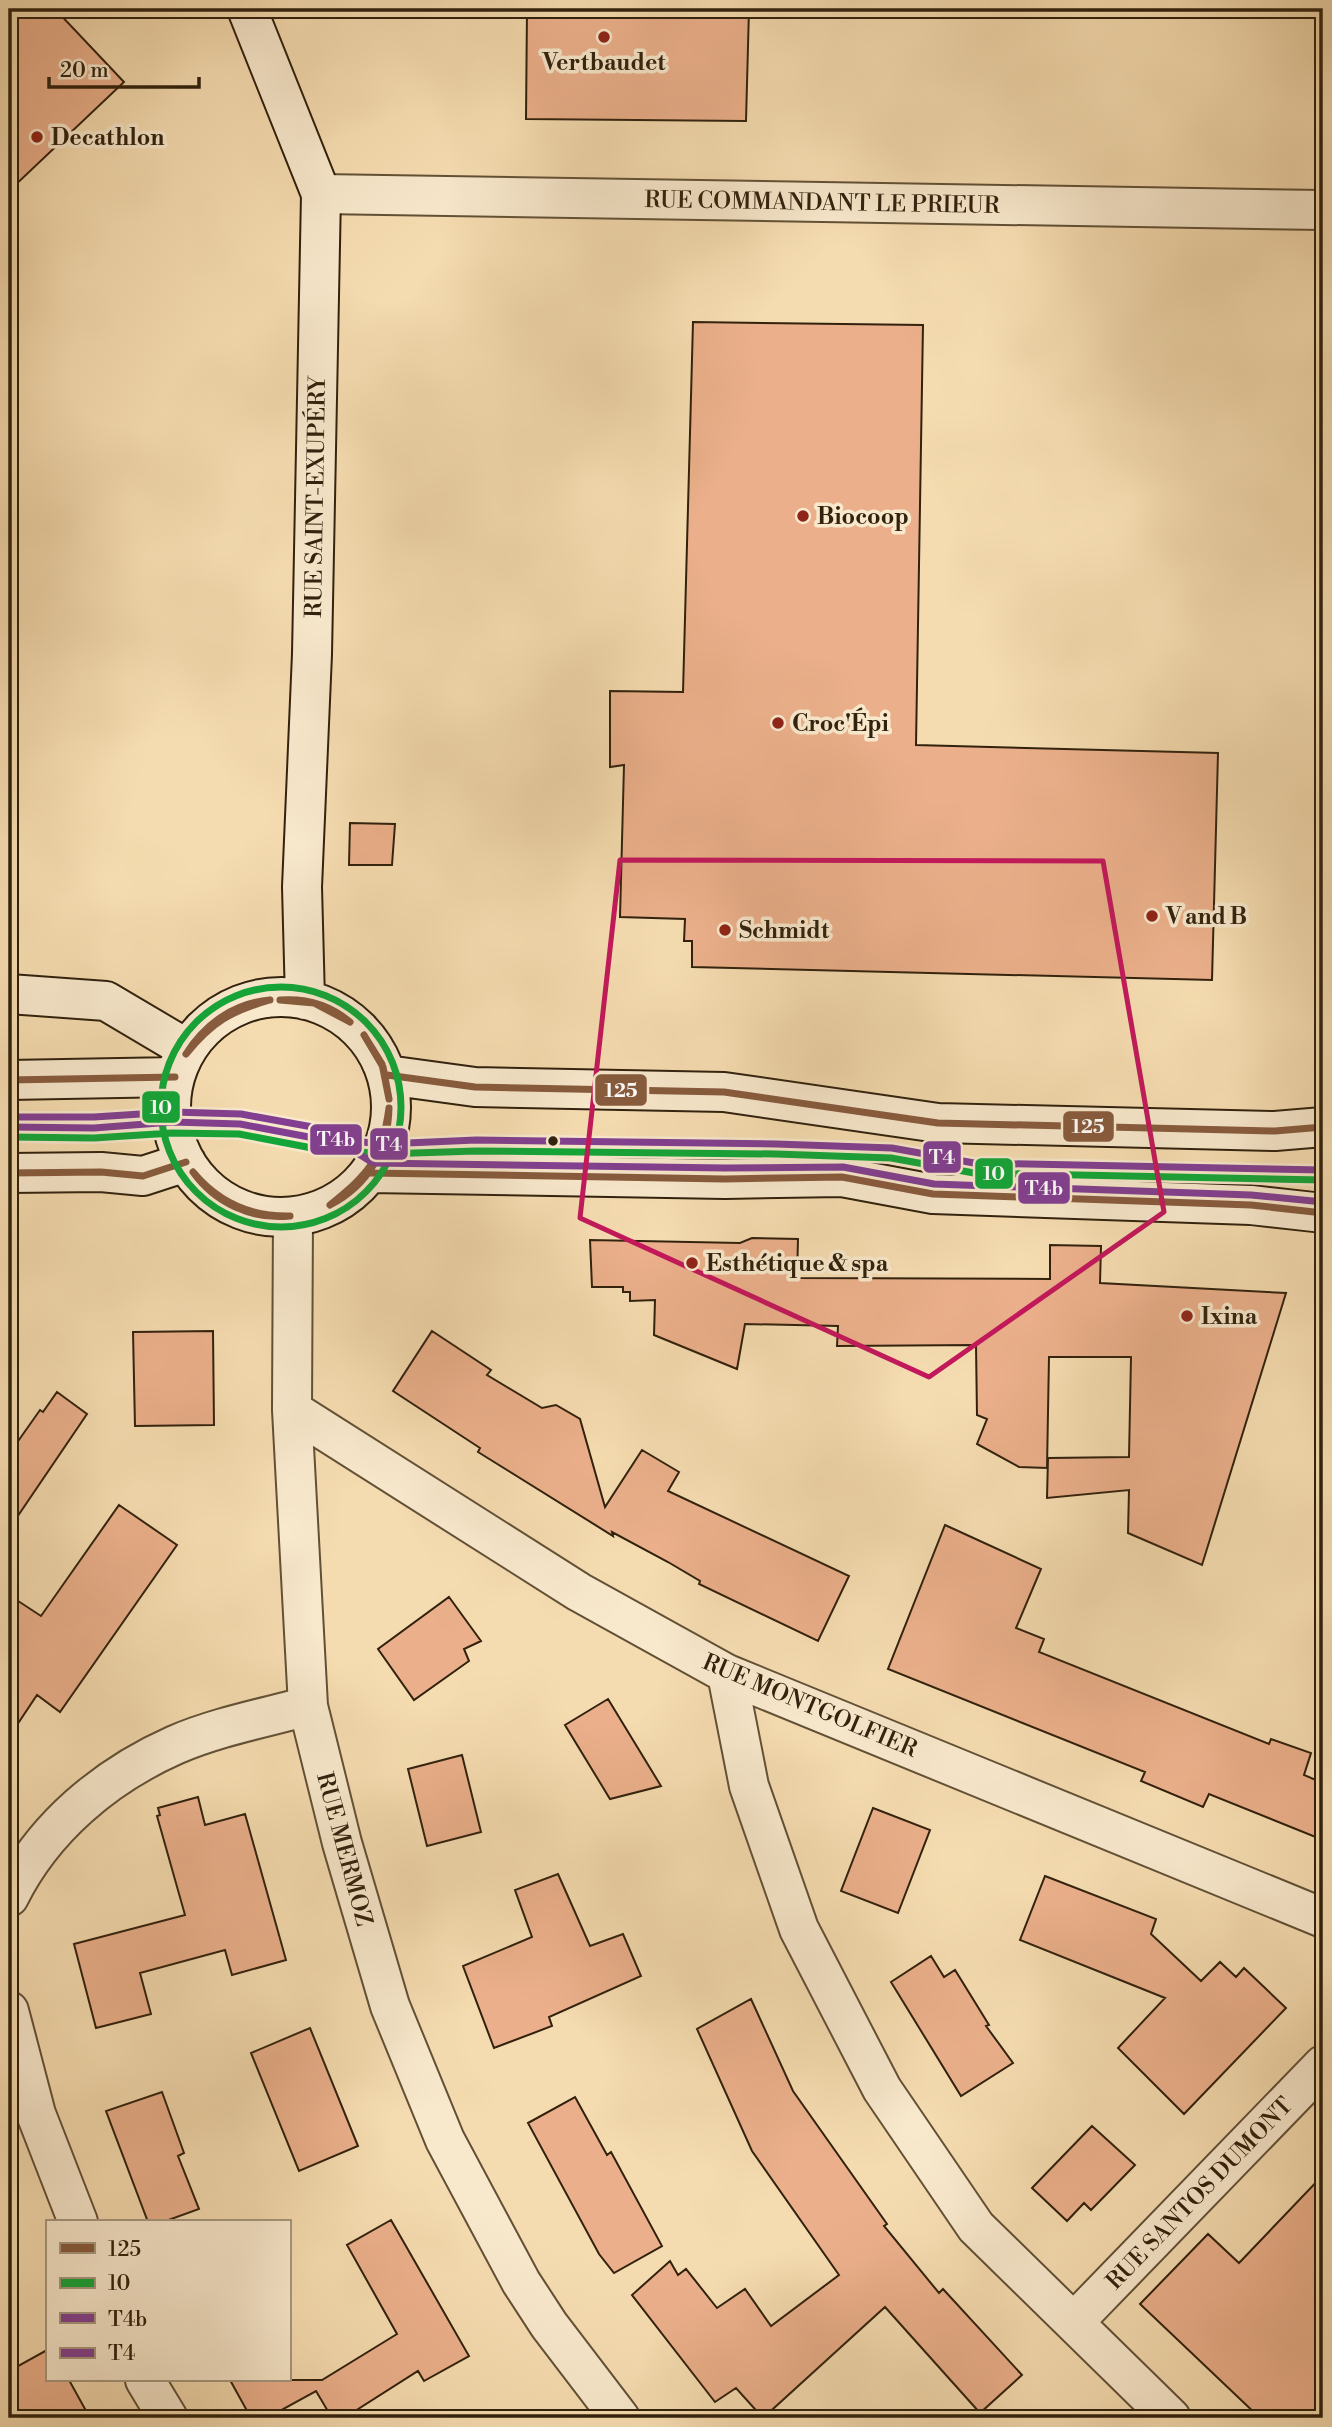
<svg xmlns="http://www.w3.org/2000/svg" width="1332" height="2427" font-family="'Libre Bodoni',serif">
<rect width="100%" height="100%" fill="#f5dcb0"/>
<filter id="stains"><feTurbulence type="fractalNoise" baseFrequency=".00286" numOctaves="4"/><feColorMatrix values="0 0 0 0 .2 0 0 0 0 .09 0 0 0 0 .02 0 0 0 .5 -.17"/></filter>
<radialGradient id="worn" r=".72"><stop offset=".6" stop-color="#630" stop-opacity="0"/><stop offset="1" stop-color="#630" stop-opacity=".3"/></radialGradient>
<!-- building -->
<path fill="#ebb08b" stroke="#31210d" stroke-width="2" d="M 9,9 L 55,9 L 124,82 L 9,191 Z
M 527,9 L 749,9 L 746,121 L 526,119 Z
M 693,322 L 923,325 L 916,745 L 1218,753 L 1212,980 L 692,967 L 692,941 L 684,941 L 685,919 L 620,917 L 624,765 L 610,767 L 610,691 L 683,692 Z
M 350,823 L 395,824 L 392,865 L 349,865 Z
M 752,1238 L 798,1239 L 797,1278 L 1050,1279 L 1050,1245 L 1101,1246 L 1100,1283 L 1286,1293 L 1202,1565 L 1128,1533 L 1129,1490 L 1047,1498 L 1048,1458 L 1129,1457 L 1131,1357 L 1049,1357 L 1047,1468 L 1019,1467 L 977,1444 L 987,1419 L 977,1415 L 976,1345 L 837,1346 L 838,1326 L 745,1324 L 737,1369 L 654,1335 L 655,1300 L 630,1301 L 630,1292 L 623,1292 L 623,1287 L 592,1287 L 590,1240 L 740,1243 Z
M 213,1331 L 214,1425 L 135,1426 L 133,1332 Z
M 432,1331 L 491,1370 L 487,1375 L 542,1408 L 556,1405 L 580,1419 L 605,1507 L 642,1450 L 679,1472 L 668,1491 L 849,1576 L 818,1641 L 699,1584 L 700,1581 L 668,1562 L 612,1532 L 613,1536 L 478,1452 L 480,1448 L 393,1391 Z
M 57,1392 L 87,1414 L 9,1529 L 9,1454 L 40,1410 L 43,1412 Z
M 119,1505 L 177,1545 L 60,1712 L 37,1695 L 9,1737 L 9,1595 L 41,1616 Z
M 945,1525 L 1041,1569 L 1016,1628 L 1044,1639 L 1039,1652 L 1269,1744 L 1271,1739 L 1311,1753 L 1304,1775 L 1323,1783 L 1323,1840 L 1209,1794 L 1203,1807 L 1141,1781 L 1145,1772 L 888,1669 Z
M 449,1597 L 481,1641 L 464,1649 L 469,1661 L 414,1700 L 378,1649 Z
M 608,1699 L 661,1786 L 610,1799 L 565,1725 Z
M 462,1755 L 481,1832 L 427,1846 L 408,1769 Z
M 198,1797 L 205,1825 L 245,1814 L 286,1960 L 232,1975 L 225,1950 L 140,1973 L 151,2014 L 96,2028 L 74,1944 L 185,1915 L 157,1816 L 160,1815 L 158,1808 Z
M 873,1808 L 930,1830 L 898,1913 L 841,1891 Z
M 558,1874 L 590,1946 L 623,1934 L 641,1976 L 549,2017 L 552,2026 L 494,2048 L 463,1966 L 532,1937 L 515,1890 Z
M 1045,1876 L 1156,1919 L 1151,1934 L 1201,1981 L 1220,1962 L 1236,1977 L 1244,1968 L 1286,2008 L 1184,2114 L 1118,2048 L 1165,1998 L 1020,1940 Z
M 931,1956 L 944,1977 L 955,1970 L 989,2025 L 986,2026 L 1013,2063 L 961,2096 L 891,1982 Z
M 751,1999 L 793,2091 L 887,2224 L 884,2226 L 939,2293 L 943,2289 L 1022,2375 L 980,2413 L 885,2307 L 763,2418 L 736,2388 L 715,2402 L 632,2295 L 670,2261 L 678,2275 L 686,2269 L 717,2308 L 745,2289 L 771,2326 L 839,2275 L 752,2151 L 697,2029 Z
M 310,2028 L 358,2146 L 299,2171 L 251,2053 Z
M 162,2092 L 184,2153 L 178,2156 L 199,2209 L 163,2222 L 148,2222 L 106,2111 Z
M 575,2097 L 607,2155 L 611,2152 L 662,2246 L 614,2273 L 599,2254 L 528,2123 Z
M 1092,2126 L 1135,2165 L 1091,2210 L 1084,2203 L 1067,2221 L 1032,2188 Z
M 1323,2175 L 1323,2418 L 1260,2418 L 1140,2304 L 1208,2234 L 1239,2263 Z
M 391,2220 L 469,2356 L 424,2381 L 418,2371 L 344,2418 L 332,2418 L 316,2391 L 267,2418 L 251,2418 L 230,2380 L 322,2380 L 397,2334 L 347,2245 Z
M 47,2350 L 47,2380 L 69,2380 L 90,2418 L 9,2418 L 9,2371 Z"/>
<g fill="none" stroke-linecap="round" stroke-linejoin="round">
<defs>
<path id="street" d="M 321,194 L 1323,210
M 293,1217 L 292,1410 L 308,1706 L 342,1843 L 390,2006 L 445,2140 L 521,2282 L 549,2325 L 620,2418
M 292,1410 L 579,1592 L 727,1674 L 1323,1918
M 727,1674 L 749,1786 L 799,1929 L 882,2089 L 976,2227 L 1171,2418
M 9,1897 C 43,1828 105,1776 175,1745 C 216,1727 264,1718 308,1706
M 9,2011 L 36,2114 L 78,2222
M 1074,2322 L 1323,2065
M 145,2380 L 168,2418"/>
<path id="secondary" d="M 247,9 L 321,194 L 312,654 L 302,887 L 305,1000
M 9,994 L 106,1001 L 187,1049
M171 1107a110 110 0 1 1 220 0a110 110 0 1 1-220 0Z
M 387,1075 L 475,1087 L 724,1092 L 938,1123 L 1275,1131 L 1323,1127
M 9,1080 L 175,1077
M 9,1173 L 101,1172 L 143,1176 L 186,1162
M 370,1173 L 725,1179 L 842,1177 L 933,1194 L 1251,1205 L 1323,1213"/>
</defs>
<!-- street casing -->
<use href="#street" stroke="#625036" stroke-width="42"/>
<!-- secondary casing -->
<use href="#secondary" stroke="#31210d" stroke-width="42"/>
<!-- street -->
<use href="#street" stroke="#f8e8cc" stroke-width="38"/>
<!-- secondary -->
<use href="#secondary" stroke="#f8e8cc" stroke-width="38"/>
<defs>
<path id="bus-1" d="M 280,1000 L 314,1003 L 350,1022
M 280,1000 C 307,998 330,1005 350,1022
M 364,1035 L 382,1064 L 389,1099
M 364,1035 L 383,1067 L 389,1099
M 186,1054 C 205,1024 234,1003 270,1000
M 186,1054 C 212,1022 231,1011 270,1000
M 387,1075 L 475,1087 L 724,1092 L 938,1123 L 1275,1131 L 1323,1127
M 9,1080 L 175,1077
M 193,1172 C 218,1202 251,1217 290,1216
M 193,1172 C 215,1203 252,1220 290,1216
M 9,1173 L 101,1172 L 143,1176 L 186,1162
M 370,1173 L 725,1179 L 842,1177 L 933,1194 L 1251,1205 L 1323,1213
M 330,1205 C 369,1173 382,1160 389,1108
M 330,1205 C 368,1185 388,1151 389,1108"/>
<path id="bus-2" d="M161 1107a120 120 0 1 1 240 0a120 120 0 1 1-240 0Z
M 9,1137 L 94,1138 L 172,1133 L 239,1134 L 312,1148 L 384,1154 L 476,1151 L 776,1154 L 891,1158 L 974,1173 L 1323,1180"/>
<path id="bus-3" d="M 9,1117 L 94,1117 L 172,1112 L 241,1114 L 318,1128 L 373,1163 L 725,1168 L 843,1167 L 934,1184 L 1251,1195 L 1323,1202"/>
<path id="bus-4" d="M 9,1127 L 94,1128 L 172,1122 L 240,1124 L 314,1138 L 385,1144 L 476,1140 L 776,1144 L 892,1148 L 974,1163 L 1323,1170"/>
</defs>
<!-- bus-1 casing -->
<use href="#bus-1" stroke="#f8e8cc" stroke-width="12"/>
<!-- bus-2 casing -->
<use href="#bus-2" stroke="#f8e8cc" stroke-width="12"/>
<!-- bus-3 casing -->
<use href="#bus-3" stroke="#f8e8cc" stroke-width="12"/>
<!-- bus-4 casing -->
<use href="#bus-4" stroke="#f8e8cc" stroke-width="12"/>
<!-- bus-1 -->
<use href="#bus-1" stroke="#875b3d" stroke-width="7"/>
<!-- bus-2 -->
<use href="#bus-2" stroke="#13a538" stroke-width="7"/>
<!-- bus-3 -->
<use href="#bus-3" stroke="#823f91" stroke-width="7"/>
<!-- bus-4 -->
<use href="#bus-4" stroke="#823f91" stroke-width="7"/>
</g>
<!-- marked area -->
<path fill="none" stroke="#c2185b" stroke-width="5" stroke-linejoin="round" d="M 620,860 L 1103,861 L 1164,1212 L 929,1377 L 580,1218 Z"/>
<!-- markers -->
<g fill="#8f2418" stroke="#f8e8cc" stroke-width="2.5">
<circle cx="604" cy="37" r="7"/>
<circle cx="37" cy="137" r="7"/>
<circle cx="803" cy="516" r="7"/>
<circle cx="778" cy="723" r="7"/>
<circle cx="1152" cy="916" r="7"/>
<circle cx="725" cy="930" r="7"/>
<circle cx="692" cy="1263" r="7"/>
<circle cx="1187" cy="1316" r="7"/>
</g>
<circle fill="#31210d" stroke="#f8e8cc" stroke-width="2.5" cx="553" cy="1141" r="6"/>
<g text-anchor="middle" stroke-width="7" stroke-linejoin="round" paint-order="stroke">
<!-- poi labels -->
<g font-size="23" font-weight="bold" fill="#31210d" stroke="#f8e8cc" text-anchor="start">
<text x="604" y="70" text-anchor="middle">Vertbaudet</text>
<text x="51" y="145">Decathlon</text>
<text x="817" y="524">Biocoop</text>
<text x="792" y="731">Croc'Épi</text>
<text x="1166" y="924">V and B</text>
<text x="739" y="938">Schmidt</text>
<text x="706" y="1271">Esthétique &amp; spa</text>
<text x="1201" y="1324">Ixina</text>
</g>
<!-- street labels -->
<g font-size="23" fill="#31210d" stroke="#f8e8cc">
<text transform="translate(822 202) rotate(1)" y="8">RUE COMMANDANT LE PRIEUR</text>
<text transform="translate(315 497) rotate(-89)" y="8">RUE SAINT-EXUPÉRY</text>
<text transform="translate(810 1705) rotate(23)" y="8">RUE MONTGOLFIER</text>
<text transform="translate(345 1849) rotate(75)" y="8">RUE MERMOZ</text>
<text transform="translate(1199 2193) rotate(-46)" y="8">RUE SANTOS DUMONT</text>
</g>
</g>
<g stroke="#f8e8cc" stroke-width="2.5">
<rect x="594" y="1073" width="54" height="34" rx="7" fill="#875b3d"/>
<rect x="141" y="1090" width="40" height="34" rx="7" fill="#13a538"/>
<rect x="1062" y="1110" width="53" height="33" rx="7" fill="#875b3d"/>
<rect x="309" y="1123" width="54" height="33" rx="7" fill="#823f91"/>
<rect x="369" y="1127" width="40" height="34" rx="7" fill="#823f91"/>
<rect x="922" y="1140" width="40" height="34" rx="7" fill="#823f91"/>
<rect x="974" y="1157" width="40" height="33" rx="7" fill="#13a538"/>
<rect x="1017" y="1171" width="54" height="34" rx="7" fill="#823f91"/>
</g>
<g font-size="19" text-anchor="middle" font-weight="bold" fill="#fff">
<text x="621" y="1097">125</text>
<text x="161" y="1114">10</text>
<text x="1088" y="1133">125</text>
<text x="336" y="1146">T4b</text>
<text x="389" y="1151">T4</text>
<text x="942" y="1164">T4</text>
<text x="994" y="1180">10</text>
<text x="1044" y="1195">T4b</text>
</g>
<!-- margin -->
<rect width="1332" height="2427" fill="none" stroke="#f5dcb0" stroke-width="35"/>
<rect x="10" y="10" width="1311" height="2406" fill="none" stroke="#31210d" stroke-width="3.5"/>
<rect x="18" y="18" width="1297" height="2392" fill="none" stroke="#31210d" stroke-width="2"/>
<!-- legend -->
<rect x="46" y="2220" width="245" height="161" fill="#f8e8cc" stroke="#a89880" stroke-width="2"/>
<rect x="60" y="2243" width="35" height="10" fill="#875b3d" stroke="#a89880" stroke-width="2"/>
<text x="108" y="2256" font-size="21" fill="#31210d">125</text>
<rect x="60" y="2278" width="35" height="10" fill="#13a538" stroke="#a89880" stroke-width="2"/>
<text x="108" y="2290" font-size="21" fill="#31210d">10</text>
<rect x="60" y="2313" width="35" height="10" fill="#823f91" stroke="#a89880" stroke-width="2"/>
<text x="108" y="2326" font-size="21" fill="#31210d">T4b</text>
<rect x="60" y="2348" width="35" height="10" fill="#823f91" stroke="#a89880" stroke-width="2"/>
<text x="108" y="2360" font-size="21" fill="#31210d">T4</text>
<!-- scale -->
<path d="M49 77v10h150v-10" fill="none" stroke="#31210d" stroke-width="3.5"/>
<text x="60" y="77" font-size="21" fill="#31210d" stroke="#f8e8cc" stroke-width="5" paint-order="stroke">20 m</text>
<rect width="100%" height="100%" filter="url(#stains)"/>
<rect width="100%" height="100%" fill="url(#worn)"/>
</svg>
